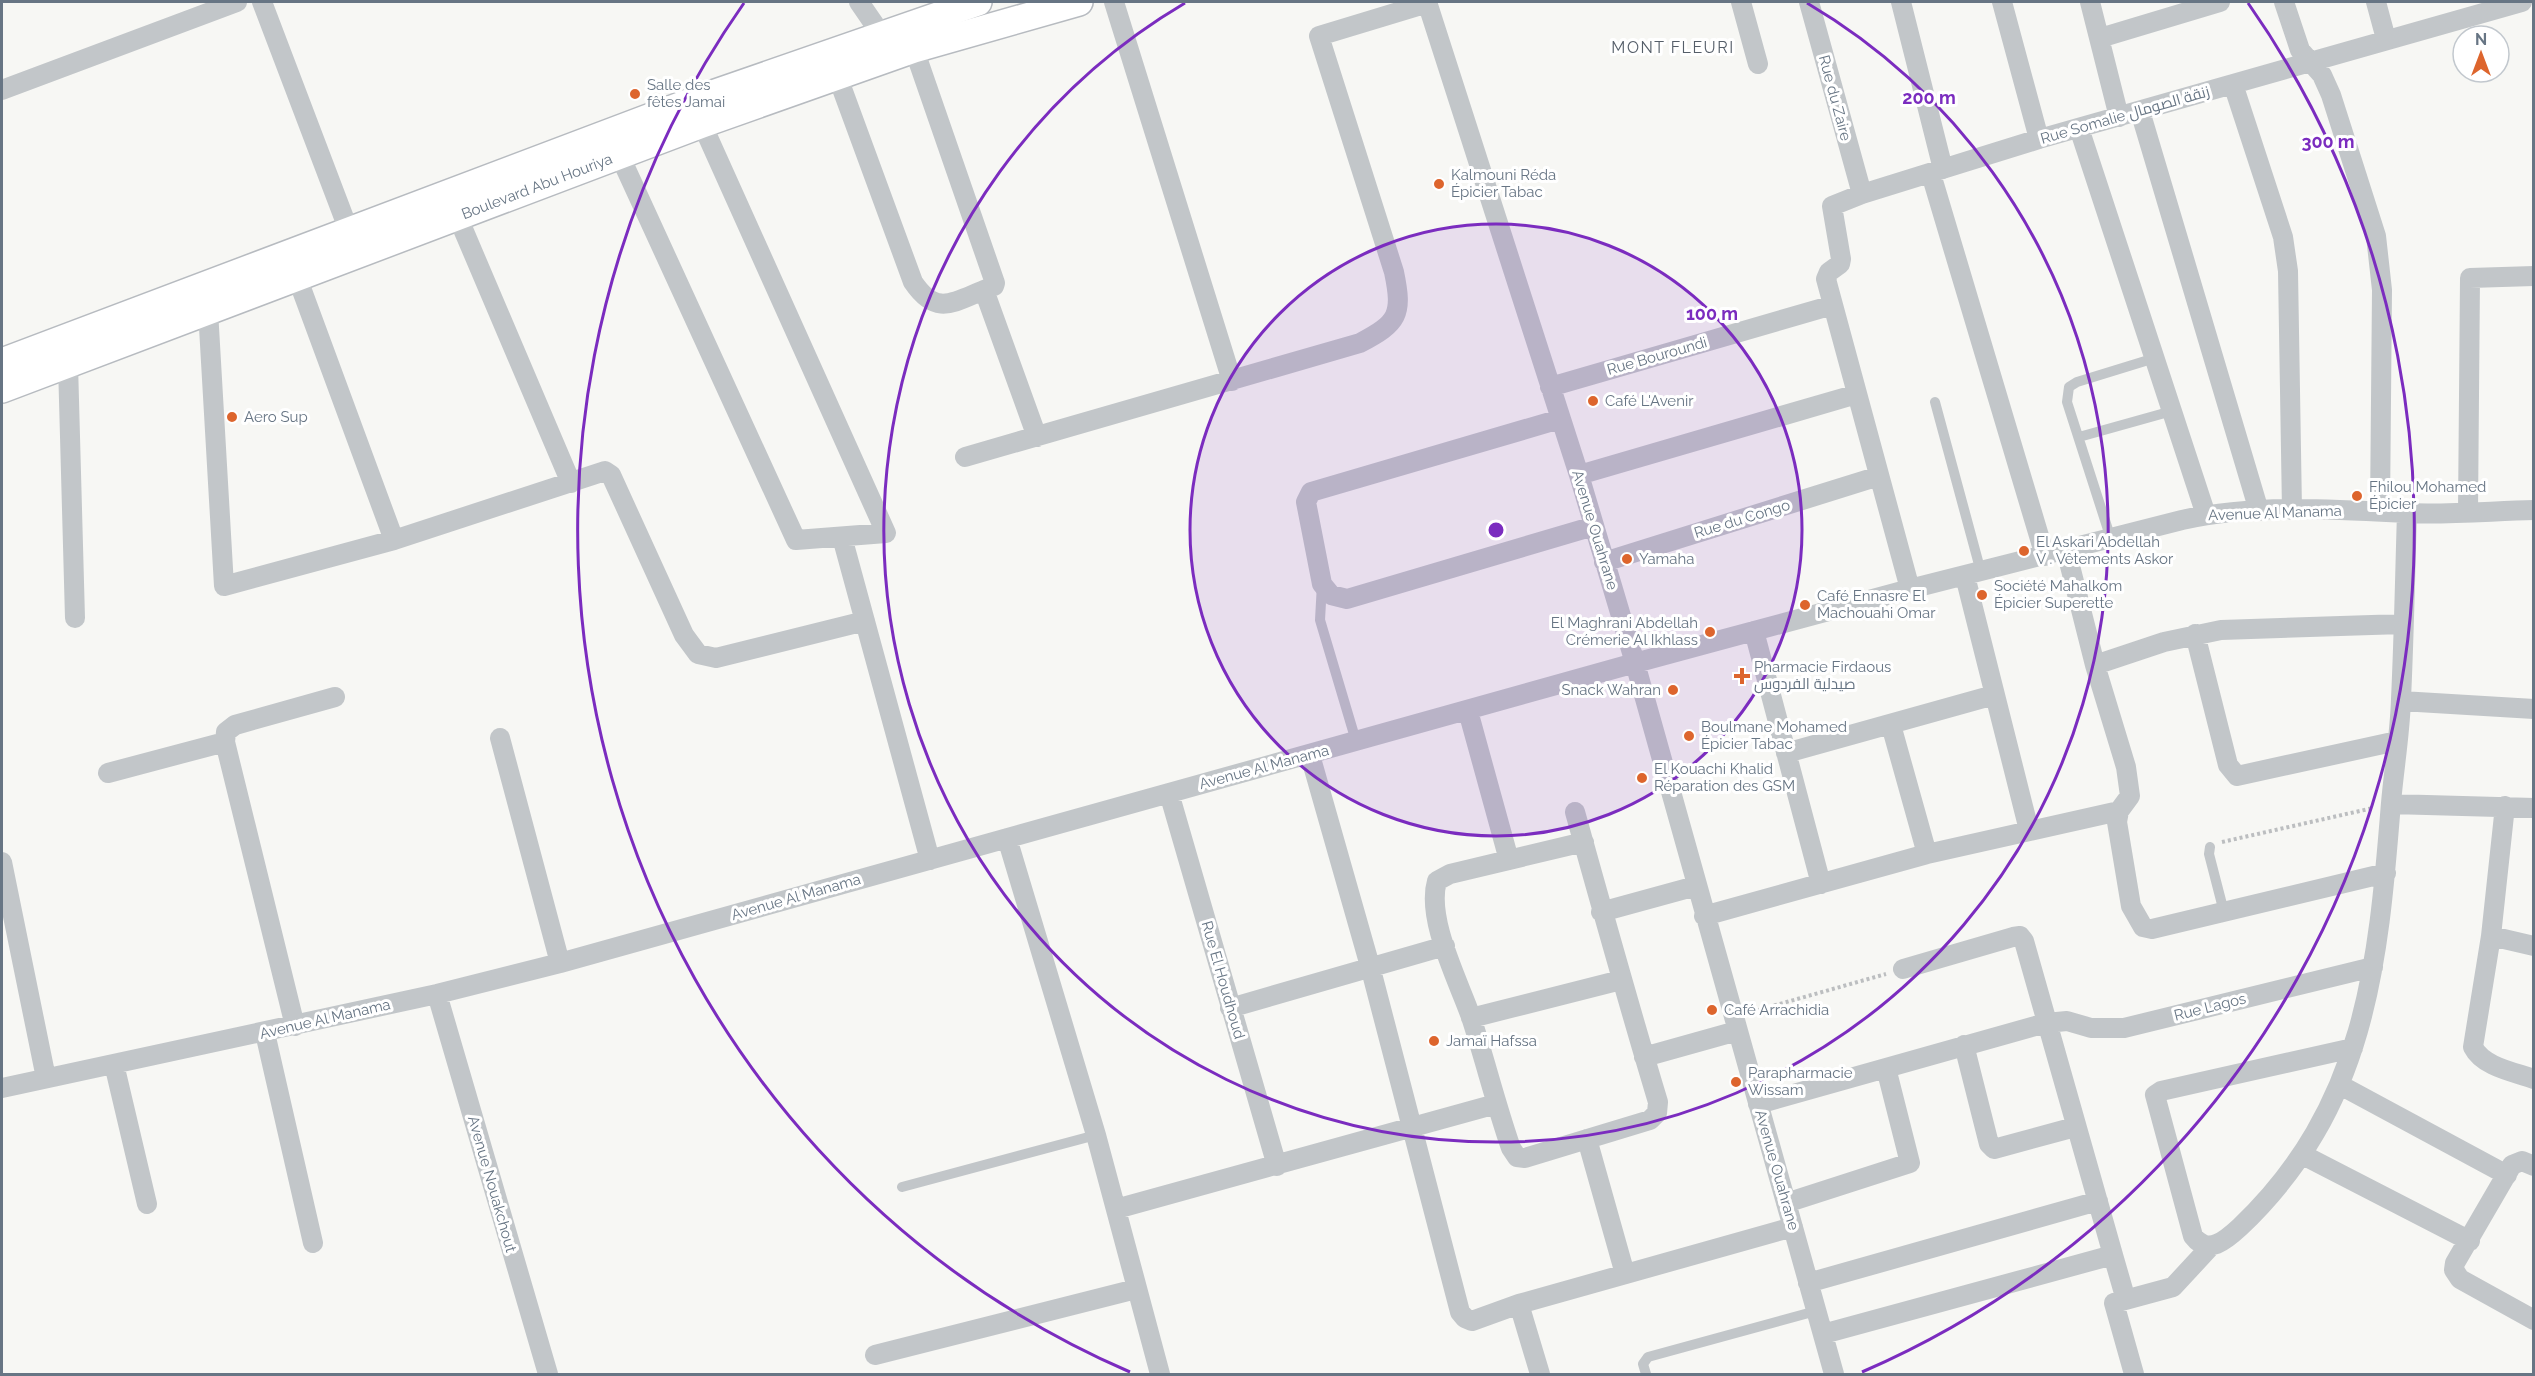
<svg xmlns="http://www.w3.org/2000/svg" width="2535" height="1376" font-family="Raleway,Cairo,sans-serif">
<rect width="100%" height="100%" fill="#f7f7f4"/>
<g fill="none" stroke-linecap="round" stroke-linejoin="round">
<defs>
<g id="secondary">
<path d="M 2,362 L 704,97 L 978,2"/>
<path id="s1" d="M 2,389 L 702,124 L 914,49 L 1079,2"/>
</g>
</defs>
<!-- secondary casing -->
<use href="#secondary" stroke="#b7bbc0" stroke-width="30"/>
<!-- path -->
<path stroke="#bcbec0" stroke-width="4" stroke-dasharray="3 3" stroke-linecap="butt" d="M 2222,842 L 2373,808
M 1751,1012 L 1886,974"/>
<!-- lane -->
<path stroke="#c2c6c9" stroke-width="10" d="M 1935,402 L 1981,572
M 2079,437 L 2172,411
M 2111,539 L 2067,402 L 2069,387 L 2077,382 L 2155,358
M 1322,584 L 1320,620 L 1356,741
M 2210,847 L 2209,854 L 2224,912
M 902,1187 L 1096,1135
M 1646,1374 L 1643,1364 L 1648,1357 L 1816,1311"/>
<!-- street -->
<path stroke="#c2c6c9" stroke-width="20" d="M 262,2 L 349,231
M 859,2 L 881,34
M 1114,2 L 1232,381
M 1427,2 L 1579,475 L 1635,663 L 1834,1374
M 1741,2 L 1758,64
M 1809,2 L 1862,194
M 1901,2 L 1943,169
M 2002,2 L 2039,139
M 2090,2 L 2119,117
M 2284,2 L 2300,50 L 2322,75 L 2331,95 L 2376,236 L 2382,290 L 2380,511
M 2376,2 L 2386,39
M 2100,38 L 2220,2
M 914,49 L 995,283 L 994,286 L 984,290 L 1037,437
M 837,75 L 913,282 C 936,316 952,303 984,290
M 2233,84 L 2283,237 L 2288,271 L 2292,510
M 2,90 L 237,2
M 2140,111 L 2259,511
M 2079,128 L 2206,515
M 619,154 L 796,540 L 886,533 L 702,124
M 1931,174 L 2045,556
M 457,215 L 571,483
M 297,277 L 394,540
M 208,310 L 224,586 L 394,540 L 605,471 L 611,475 L 684,635 L 698,654 L 716,658 L 865,621
M 68,364 L 75,618
M 1550,387 L 1833,305
M 1560,419 L 1311,492 L 1306,502 L 1322,584 L 1331,595 L 1347,599 L 1594,526
M 965,457 L 1360,343 C 1398,323 1403,315 1394,272 L 1319,36 L 1428,3
M 1579,475 L 1857,394
M 2468,512 L 2470,278 L 2534,276
M 842,537 L 930,860
M 2066,550 L 2095,665 L 2126,767 L 2130,796 L 2119,811 L 2117,822 L 2131,906 L 2143,927 L 2152,929 L 2386,873
M 1604,562 L 1879,476
M 1965,576 L 2029,830
M 1910,589 L 1826,279 L 1829,272 L 1840,264 L 1841,259 L 1832,206 L 1862,194 L 2039,139 L 2522,2
M 1754,631 L 1821,884
M 2195,634 L 2228,765 L 2237,776 L 2397,741
M 2095,665 L 2164,642 L 2221,630 L 2403,624
M 2401,701 L 2534,709
M 1468,711 L 1509,860
M 1891,725 L 1927,854
M 500,738 L 560,963
M 1786,753 L 1994,695
M 1310,755 L 1370,966 L 1460,1312 L 1465,1318 L 1472,1321 L 1519,1304 L 1793,1227
M 108,773 L 225,742
M 1169,793 L 1277,1166
M 2391,804 L 2534,808
M 2505,806 L 2491,936 L 2473,1047 C 2483,1067 2514,1072 2534,1079
M 1575,812 C 1602,909 1629,1006 1658,1102 L 1657,1113 L 1650,1120 L 1525,1158 L 1517,1157 L 1511,1148 C 1496,1105 1485,1060 1471,1017 C 1458,980 1426,919 1437,881 L 1450,874 L 1584,842
M 1007,838 L 1096,1135 L 1160,1374
M 2,862 L 46,1078
M 1601,912 L 1696,886
M 1704,916 L 1927,854 L 2119,811
M 2491,936 L 2534,946
M 437,994 L 548,1374
M 1230,1008 L 1445,946
M 1471,1018 L 1621,980
M 295,1026 L 225,742 L 226,732 L 235,725 L 335,697
M 265,1033 L 313,1243
M 1964,1045 L 1989,1144 L 1994,1149 L 2075,1127
M 2353,1048 L 2161,1091 L 2155,1095 L 2193,1236 C 2208,1256 2226,1240 2240,1227 C 2366,1107 2378,966 2391,803 C 2394,768 2400,734 2401,699 C 2404,637 2405,575 2407,513
M 1644,1057 L 1737,1031
M 114,1064 L 147,1204
M 2340,1085 L 2507,1175
M 2,1088 L 437,994 L 560,963 L 1635,663 L 1910,589 L 2182,520 C 2255,504 2332,509 2405,513 C 2448,515 2491,511 2534,510
M 1758,1104 L 2046,1023 L 2067,1021 L 2091,1028 L 2124,1028 L 2373,967
M 1587,1139 L 1625,1274
M 2303,1155 L 2470,1241
M 2534,1166 L 2522,1161 L 2512,1165 L 2455,1263 L 2454,1270 L 2460,1279 L 2534,1320
M 1786,1203 L 1910,1163 L 1886,1068
M 1116,1209 L 1496,1104
M 2113,1255 L 2126,1300
M 1808,1283 L 2098,1201
M 1519,1304 L 1540,1374
M 1823,1334 L 2113,1255 L 2024,941 L 2020,936 L 2013,937 L 1903,969
M 875,1355 L 1136,1289
M 2134,1374 L 2114,1303 L 2173,1287 L 2210,1247"/>
<!-- secondary -->
<use href="#secondary" stroke="#fff" stroke-width="27"/>
</g>
<!-- distance rings -->
<circle cx="1496" cy="530" r="306" fill="#7b2cbf" fill-opacity=".12"/>
<g fill="none" stroke="#7b2cbf" stroke-width="3">
<circle cx="1496" cy="530" r="306"/>
<path d="M1807 3A612 612 0 1 1 1185 3"/>
<path d="M1130 1372A918 918 0 0 1 744 3M2248 3A918 918 0 0 1 1862 1372"/>
</g>
<!-- markers -->
<g fill="#dd652d" stroke="#fff" stroke-width="2">
<circle cx="635" cy="94" r="6"/>
<circle cx="1439" cy="184" r="6"/>
<circle cx="1593" cy="401" r="6"/>
<circle cx="232" cy="417" r="6"/>
<circle cx="2357" cy="496" r="6"/>
<circle cx="2024" cy="551" r="6"/>
<circle cx="1627" cy="559" r="6"/>
<circle cx="1982" cy="595" r="6"/>
<circle cx="1805" cy="605" r="6"/>
<circle cx="1710" cy="632" r="6"/>
<path d="M1739 667h6v6h6v6h-6v6h-6v-6h-6v-6h6z"/>
<circle cx="1673" cy="690" r="6"/>
<circle cx="1689" cy="736" r="6"/>
<circle cx="1642" cy="778" r="6"/>
<circle cx="1712" cy="1010" r="6"/>
<circle cx="1434" cy="1041" r="6"/>
<circle cx="1736" cy="1082" r="6"/>
</g>
<g text-anchor="middle" stroke-width="6" stroke-linejoin="round" paint-order="stroke">
<!-- poi labels -->
<g font-size="15" fill="#677584" stroke="#fff" text-anchor="start">
<text x="647" y="90">Salle des<tspan x="647" dy="17">fêtes Jamai</tspan></text>
<text x="1451" y="180">Kalmouni Réda<tspan x="1451" dy="17">Épicier Tabac</tspan></text>
<text x="1605" y="406">Café L'Avenir</text>
<text x="244" y="422">Aero Sup</text>
<text x="2369" y="492">Fhilou Mohamed<tspan x="2369" dy="17">Épicier</tspan></text>
<text x="2036" y="547">El Askari Abdellah<tspan x="2036" dy="17">V . Vêtements Askor</tspan></text>
<text x="1639" y="564">Yamaha</text>
<text x="1994" y="591">Société Mahalkom<tspan x="1994" dy="17">Épicier Superette</tspan></text>
<text x="1817" y="601">Café Ennasre El<tspan x="1817" dy="17">Machouahi Omar</tspan></text>
<text x="1698" y="628" text-anchor="end">El Maghrani Abdellah<tspan x="1698" dy="17">Crémerie Al Ikhlass</tspan></text>
<text x="1754" y="672">Pharmacie Firdaous<tspan x="1754" dy="17">صيدلية الفردوس</tspan></text>
<text x="1661" y="695" text-anchor="end">Snack Wahran</text>
<text x="1701" y="732">Boulmane Mohamed<tspan x="1701" dy="17">Épicier Tabac</tspan></text>
<text x="1654" y="774">El Kouachi Khalid<tspan x="1654" dy="17">Réparation des GSM</tspan></text>
<text x="1724" y="1015">Café Arrachidia</text>
<text x="1446" y="1046">Jamaï Hafssa</text>
<text x="1748" y="1078">Parapharmacie<tspan x="1748" dy="17">Wissam</tspan></text>
</g>
<!-- street labels -->
<g font-size="15" fill="#677584" stroke="#fff">
<text transform="translate(1835 98) rotate(75)" y="5">Rue du Zaire</text>
<text transform="translate(2125 115) rotate(-16)" y="5">Rue Somalie زنقة الصومال</text>
<text dy="5" stroke="none"><textPath href="#s1" startOffset="572">Boulevard Abu Houriya</textPath></text>
<text transform="translate(1657 356) rotate(-16)" y="5">Rue Bouroundi</text>
<text transform="translate(2275 513) rotate(-2)" y="5">Avenue Al Manama</text>
<text transform="translate(1742 519) rotate(-17)" y="5">Rue du Congo</text>
<text transform="translate(1595 530) rotate(73)" y="5">Avenue Ouahrane</text>
<text transform="translate(1264 767) rotate(-15)" y="5">Avenue Al Manama</text>
<text transform="translate(796 897) rotate(-16)" y="5">Avenue Al Manama</text>
<text transform="translate(1223 980) rotate(74)" y="5">Rue El Houdhoud</text>
<text transform="translate(2210 1007) rotate(-14)" y="5">Rue Lagos</text>
<text transform="translate(325 1019) rotate(-13)" y="5">Avenue Al Manama</text>
<text transform="translate(1777 1170) rotate(74)" y="5">Avenue Ouahrane</text>
<text transform="translate(492 1184) rotate(74)" y="5">Avenue Nouakchout</text>
</g>
<!-- neighbourhood labels -->
<g font-size="16" letter-spacing="1.5" fill="#555e69" stroke="#fff">
<text x="1673" y="53">MONT FLEURI</text>
</g>
</g>
<circle cx="1496" cy="530" r="9" fill="#7b2cbf" stroke="#fff" stroke-width="3"/>
<g font-size="18" text-anchor="middle" font-weight="bold" fill="#7b2cbf" stroke="#fff" stroke-width="6" stroke-linejoin="round" paint-order="stroke">
<text x="1929" y="104">200 m</text>
<text x="2328" y="148">300 m</text>
<text x="1712" y="320">100 m</text>
</g>
<!-- border -->
<rect width="2535" height="1376" fill="none" stroke="#677584" stroke-width="6"/>
<!-- north arrow -->
<g transform="translate(2481 54)"><circle r="28" fill="#ffffff" stroke="#c2c8ce" stroke-width="1.5"/>
<path d="M0-4.5L10 22L0 15L-10 22Z" fill="#dd652d"/>
<text y="-9" font-size="16" font-weight="bold" text-anchor="middle" fill="#677584">N</text>
</g>
</svg>
